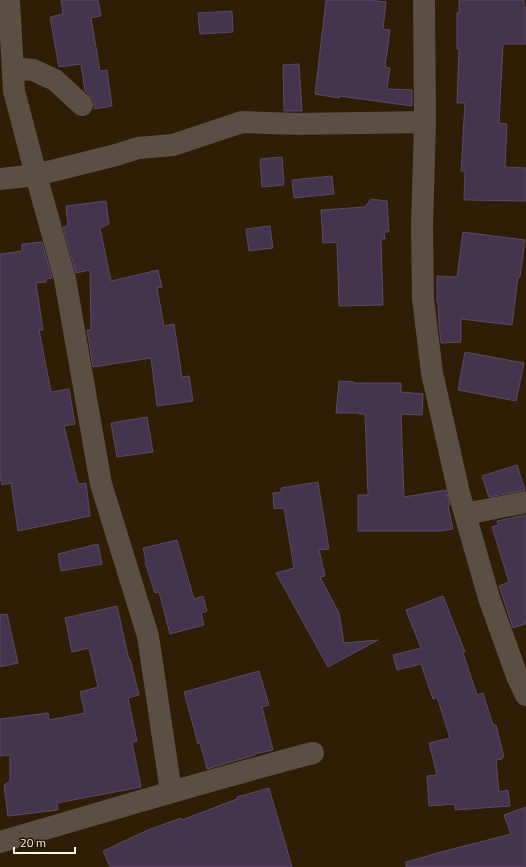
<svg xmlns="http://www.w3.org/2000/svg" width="526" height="867" font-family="'Titillium Web',sans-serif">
<rect width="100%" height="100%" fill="#301d06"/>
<!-- building -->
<path fill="#44354e" stroke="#594964" d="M 61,0 L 98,0 L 101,16 L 91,18 L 100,71 L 107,70 L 112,106 L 94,109 L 94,101 L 90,96 L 85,91 L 81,64 L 59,67 L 50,17 L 63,14 Z
M 326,0 L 368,0 L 386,2 L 383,29 L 390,30 L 385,67 L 390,68 L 387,89 L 412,90 L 412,106 L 339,96 L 339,98 L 315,94 Z
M 459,0 L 524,0 L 524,7 L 526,7 L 526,44 L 503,44 L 499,123 L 507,124 L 505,167 L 526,168 L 526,201 L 464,200 L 465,171 L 461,171 L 465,103 L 457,103 L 459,49 L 457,49 L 457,13 L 459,13 Z
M 232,11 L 233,32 L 200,34 L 198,13 Z
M 299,64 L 302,111 L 284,111 L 283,65 Z
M 282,157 L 284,185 L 262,187 L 260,159 Z
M 332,176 L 334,194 L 294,198 L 292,180 Z
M 371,199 L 387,201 L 389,232 L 384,232 L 385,239 L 381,239 L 383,305 L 339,306 L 337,242 L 323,243 L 321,210 L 365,207 Z
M 106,201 L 109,224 L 100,228 L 111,281 L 158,270 L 162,287 L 157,288 L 164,326 L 174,324 L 182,377 L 189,376 L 193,401 L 157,406 L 151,358 L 93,367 L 87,330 L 91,330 L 90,270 L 76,273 L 63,227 L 68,226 L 66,206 Z
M 270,226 L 273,248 L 249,251 L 246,229 Z
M 463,232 L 525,240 L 520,277 L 518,277 L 512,325 L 461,319 L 461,342 L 441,343 L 439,324 L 438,302 L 437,302 L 437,276 L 457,277 Z
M 42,242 L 52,278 L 46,279 L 46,282 L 36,283 L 43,330 L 39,330 L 51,392 L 69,389 L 75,424 L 64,426 L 78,484 L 86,483 L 90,516 L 18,531 L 11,483 L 2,485 L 0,476 L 0,254 L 22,251 L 22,244 Z
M 465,352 L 524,363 L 516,401 L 458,390 Z
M 339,381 L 354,382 L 354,383 L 401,383 L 401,392 L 423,394 L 422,415 L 401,414 L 404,497 L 446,490 L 450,505 L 448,506 L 453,529 L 439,531 L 358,531 L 358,495 L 368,495 L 365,414 L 359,414 L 359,413 L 336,413 Z
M 147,417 L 153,452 L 117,457 L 111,423 Z
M 517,465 L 525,490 L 489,497 L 482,476 Z
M 318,482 L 329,549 L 319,550 L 325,576 L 320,577 L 339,613 L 344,643 L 378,640 L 328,667 L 276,573 L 294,568 L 284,508 L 274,509 L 273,493 L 281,492 L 281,488 Z
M 526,515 L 526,623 L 524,623 L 525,624 L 513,628 L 499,586 L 509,582 L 492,527 L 498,525 L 497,521 Z
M 177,540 L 194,599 L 203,596 L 207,611 L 201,613 L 204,625 L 170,634 L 159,592 L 155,593 L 145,562 L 146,561 L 143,548 Z
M 98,544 L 102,564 L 61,571 L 58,554 Z
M 443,596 L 465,652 L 463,653 L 477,695 L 483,693 L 493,725 L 496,725 L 504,757 L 502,757 L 502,759 L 496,760 L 499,792 L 508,790 L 510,806 L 455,810 L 455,804 L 429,806 L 427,776 L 437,775 L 429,743 L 450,738 L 437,697 L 433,699 L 421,664 L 397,670 L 393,655 L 421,648 L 406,610 Z
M 117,606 L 129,660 L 130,659 L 139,695 L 128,698 L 137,741 L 132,742 L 141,787 L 57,803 L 58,810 L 8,816 L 4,785 L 10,781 L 10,755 L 0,756 L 0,719 L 48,713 L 49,720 L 85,713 L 80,692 L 98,687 L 89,648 L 72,652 L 65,618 Z
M 7,614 L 18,663 L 0,667 L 0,615 Z
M 259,671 L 269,705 L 262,707 L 273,750 L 255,754 L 255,755 L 207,769 L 200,743 L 198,744 L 184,692 Z
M 269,788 L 292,867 L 110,867 L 103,851 L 148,830 L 181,818 L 182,820 L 237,799 L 237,797 Z
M 526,807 L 526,867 L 406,867 L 406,862 L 445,851 L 511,834 L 504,815 Z"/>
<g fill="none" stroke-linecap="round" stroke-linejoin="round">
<!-- minor -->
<path stroke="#5a4f45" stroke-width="22" d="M 9,0 L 14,91 L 36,175 L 65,279 L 101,484 L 148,636 L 171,792
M 424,0 L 425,122 L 422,227 L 423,298 L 432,373 L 459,493 L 489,598 L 517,676 L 526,695
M 13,68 L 33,70 L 55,80 L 82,105
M 0,179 L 36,175 L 116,155 L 138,148 L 173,145 L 242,122 L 297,124 L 425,122
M 465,514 L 526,502
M 0,842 C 104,812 208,780 313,753"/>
</g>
<!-- scale -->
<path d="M14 847v6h61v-6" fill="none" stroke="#fdf3e7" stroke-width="2"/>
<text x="20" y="847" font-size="12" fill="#fdf3e7" stroke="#261400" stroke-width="3" paint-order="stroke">20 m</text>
</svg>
